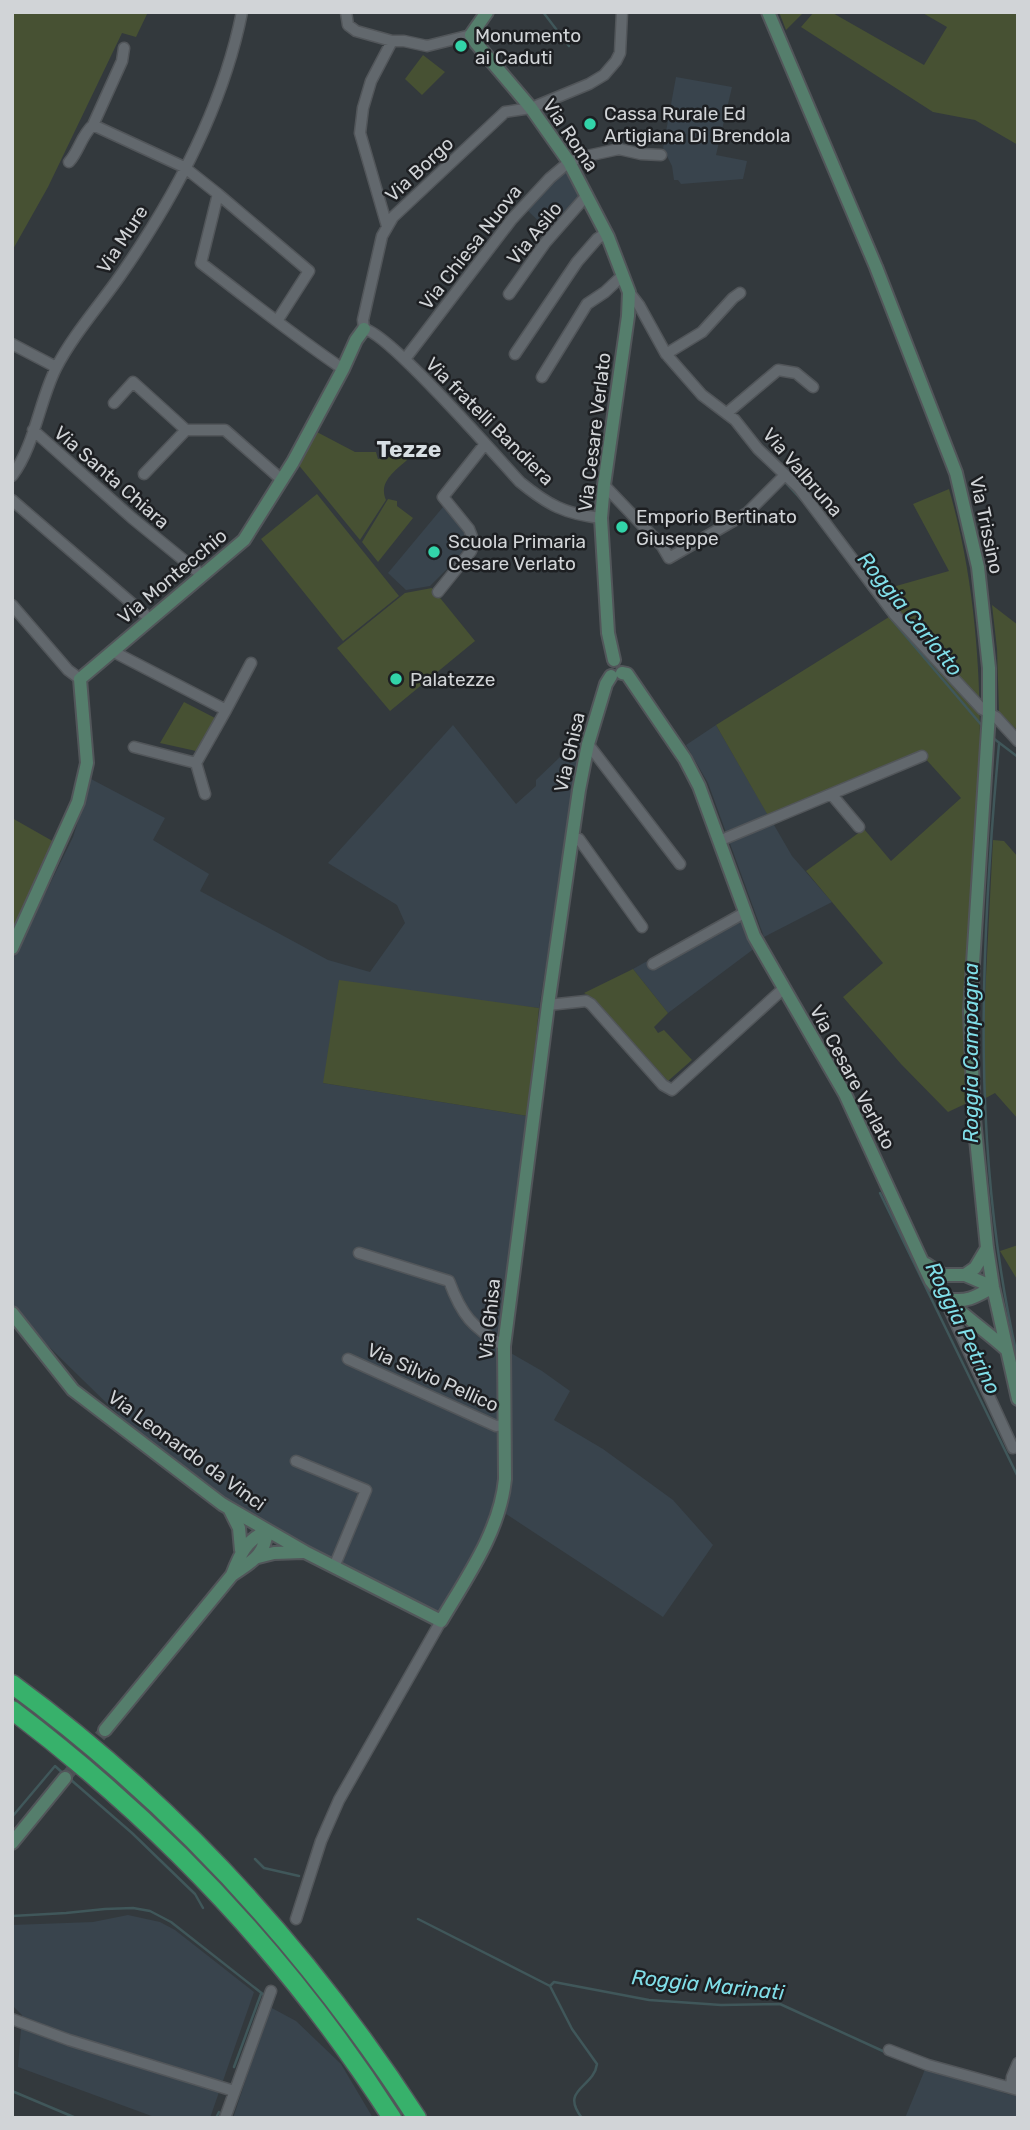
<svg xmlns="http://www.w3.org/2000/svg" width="1030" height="2130" font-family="Rubik,sans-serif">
<rect width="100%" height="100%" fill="#33393d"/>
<!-- built -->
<path fill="#39444d" d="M 676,77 L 732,87 L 716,155 L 747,161 L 743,179 L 681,184 L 678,180 L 674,180 L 672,166 L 663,148 Z
M 565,169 L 583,198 L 551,233 L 526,209 Z
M 443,507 L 466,532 L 466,545 L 458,558 L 430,586 L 406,590 L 388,573 Z
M 453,725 L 516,804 L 536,786 L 536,780 L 582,736 L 539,1008 L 384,990 L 323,1083 L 528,1116 L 506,1286 L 502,1478 L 486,1533 L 440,1612 L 313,1551 L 263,1523 L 217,1493 L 128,1424 L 39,1337 L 12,1304 L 12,961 L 73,837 L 91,779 L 165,818 L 153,840 L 209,874 L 200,891 L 328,960 L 370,972 L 405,923 L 397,905 L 328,863 Z
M 716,725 L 792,856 L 832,902 L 764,937 L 708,783 L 686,745 Z
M 737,911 L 755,948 L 668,1013 L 633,969 Z
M 509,1352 L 542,1371 L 570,1391 L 554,1420 L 603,1449 L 673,1500 L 713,1545 L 663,1617 L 506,1514 L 512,1486 L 508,1375 Z
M 128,1915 L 160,1922 L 175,1930 L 254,1992 L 210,2118 L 157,2118 L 18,2067 L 22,2015 L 12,2005 L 12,1925 L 93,1922 Z
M 270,2007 L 296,2021 L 341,2064 L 373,2118 L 233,2118 Z
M 926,2067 L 1007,2094 L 1018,2096 L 1018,2118 L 905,2118 Z"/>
<!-- green -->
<path fill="#475133" d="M 12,12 L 148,12 L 136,37 L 122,33 L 48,187 L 12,251 Z
M 779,12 L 804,12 L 786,30 Z
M 814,12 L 831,12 L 924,65 L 947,27 L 921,12 L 1018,12 L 1018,145 L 975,120 L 933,112 L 801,27 Z
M 423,55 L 445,72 L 422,95 L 405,79 Z
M 315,431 L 355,452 L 376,452 L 378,459 L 406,454 L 407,460 C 395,471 378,482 386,500 L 360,540 L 297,463 Z
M 949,489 C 1007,690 966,900 965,1104 L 948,1112 L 901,1064 L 843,997 L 883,963 L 806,871 L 864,829 L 891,861 L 961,798 L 923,756 L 770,819 L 716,725 L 897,612 L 882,590 L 949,571 L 913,504 Z
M 317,494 L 399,596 L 343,641 L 261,539 Z
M 388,499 L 397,501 L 397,506 L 413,518 L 378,562 L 362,542 Z
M 432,588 L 475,641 L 390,711 L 337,648 L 405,593 Z
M 992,605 L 1018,625 L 1018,731 L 999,712 L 997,649 Z
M 184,702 L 215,718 L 196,751 L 160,743 Z
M 12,818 L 56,843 L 14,932 L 12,931 Z
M 993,840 L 1004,841 L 1018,857 L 1018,1119 L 995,1093 L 984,1099 L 984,1015 Z
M 633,969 L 668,1013 L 654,1027 L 658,1033 L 664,1030 L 692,1060 L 668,1081 L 593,998 L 584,993 Z
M 339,980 L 539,1008 L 528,1116 L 323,1083 Z
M 1018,1245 L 1018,1281 L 1000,1251 Z"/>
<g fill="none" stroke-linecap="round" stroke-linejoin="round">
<!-- stream -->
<path stroke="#40575a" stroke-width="2.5" d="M 543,12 L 569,46
M 786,483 L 807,506
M 851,565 L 893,621 L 984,728
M 993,738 L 1018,757
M 999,744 C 980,951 971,1156 1018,1360
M 880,1193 L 1018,1477
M 70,1779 L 132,1833 L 195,1894 L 203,1908
M 12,1817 L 55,1766 L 65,1775
M 255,1859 L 264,1868 L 299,1876
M 12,1916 L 66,1913 L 105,1909 L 133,1908 L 150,1911 L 171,1922 L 264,1995
M 418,1919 L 550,1986 L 572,2029 L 597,2064 C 594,2088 559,2089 582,2118
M 550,1986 L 554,1982 L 649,2000 L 721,2005 L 780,2004 L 885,2052
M 234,2067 L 261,1994
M 927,2069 L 950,2076
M 12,2091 L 76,2118
M 216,2118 L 219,2112"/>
<!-- secondary-tunnel -->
<path stroke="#4b5054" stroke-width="12" stroke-dasharray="12 6" stroke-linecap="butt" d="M 65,1778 L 105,1730"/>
<defs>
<path id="street" d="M 346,12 L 348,25 L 356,31 L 392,41 L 404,41 L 427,46 L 471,35
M 124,48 L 122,61 L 93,125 L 184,167 L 218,194
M 69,162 C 79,151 81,136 93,125
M 387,226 L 360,133 L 363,108 L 371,81 L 392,41
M 629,292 L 639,305 L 666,354 L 680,370 L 702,395 L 735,420 L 758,449 L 799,488 L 894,614 L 982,709 L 996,717 L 1018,741
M 509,294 L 545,243 L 587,195
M 277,321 L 309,271 L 218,194 L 201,263 C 248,299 294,336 343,369
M 12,344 L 56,367
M 515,354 L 577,262 L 597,239 L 606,233
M 666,354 L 702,332 L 733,298 L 740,293
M 405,359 L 512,219 L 550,178 L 569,162 L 582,157 L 619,149 L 641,154 L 661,155
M 542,377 L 587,304 L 605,292 L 623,275
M 114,403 L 133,382 L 186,430 L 225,430 L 282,480
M 727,413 L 778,370 L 796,373 L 813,387
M 33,430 L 132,518 L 202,575
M 144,474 L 186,430
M 12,476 C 35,445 39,402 56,368 C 73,335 99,306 120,276 C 175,197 223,107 242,12
M 604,485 L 662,546 L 669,558 L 747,513 L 785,475
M 12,500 L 150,619
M 601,518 C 565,514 548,505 520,482 C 496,456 389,333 364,329 L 363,320 L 382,236 L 393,217 L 505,112 L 531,108 L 589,84 L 604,75 L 616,61 L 620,53 L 622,12
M 438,592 L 471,551 L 474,542 L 469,529 L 443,497 L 485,444
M 12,605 L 68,670 L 80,679
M 112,651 L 226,710 L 251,663
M 588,744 L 680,864
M 134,747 L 196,763
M 205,794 L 196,763 L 226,710
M 832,795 L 859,827
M 572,838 L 579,839 L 642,927
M 719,841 L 922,756
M 653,964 L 744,913
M 548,1005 L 586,1001 L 591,1004 L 663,1085 L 672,1090 L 783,989
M 359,1253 L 449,1281 C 462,1316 472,1327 504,1346
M 944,1298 L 1013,1448 L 1018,1447
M 348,1359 L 496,1426 L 504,1425
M 296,1461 L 366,1490 L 334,1567
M 296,1919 L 321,1841 L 339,1800 L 441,1621
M 12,2019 L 69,2040 L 234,2091
M 889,2050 L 928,2065 L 1018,2090
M 1011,2088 L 1012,2077 L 1018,2063
M 225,2118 L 271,1991"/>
<path id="secondary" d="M 487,12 L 471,35 L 476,43 L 531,108 L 569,162 L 608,237 L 629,292 L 628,316 L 604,485 L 601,518 L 608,633 L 614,660
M 768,12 L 876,267 L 956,473 L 978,567 L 989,668 L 989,713 L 970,1011 L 974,1119 L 987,1248 L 993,1287 L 1018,1399
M 622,673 L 627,674 L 685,759 L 699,786 L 754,936 L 845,1094 L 931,1281 C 951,1308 982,1327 1007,1350
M 12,948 L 78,802 L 87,763 L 80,679 L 244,540 L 293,462 L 343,369 L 356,340 L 364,329
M 926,1264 L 943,1275 L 965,1275 L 993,1287
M 965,1275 L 975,1268 L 987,1248
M 948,1299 C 967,1303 977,1296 993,1287
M 12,1313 L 73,1390 L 222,1504 L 305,1552 L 441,1621 C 467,1577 500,1531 505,1479 L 504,1346 L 548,1005 L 579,790 L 588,744 L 606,684 L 611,676
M 229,1508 L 239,1528 L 241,1550
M 258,1557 L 274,1553 L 303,1552
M 232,1575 C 240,1554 246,1540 267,1531
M 105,1730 L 232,1575 C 252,1561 264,1557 267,1531
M 12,1843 L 65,1778"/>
<path id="highway" d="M 12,1684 C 174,1803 308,1950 417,2118
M 12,1710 C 161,1823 291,1960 392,2118"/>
</defs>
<!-- street casing -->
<use href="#street" stroke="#52565a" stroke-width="13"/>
<!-- secondary casing -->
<use href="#secondary" stroke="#52565a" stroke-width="16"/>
<!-- highway casing -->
<use href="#highway" stroke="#52565a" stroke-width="21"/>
<!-- street -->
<use href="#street" stroke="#62686d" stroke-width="10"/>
<!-- secondary -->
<use href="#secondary" stroke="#557e6c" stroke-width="12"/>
<!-- highway -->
<use href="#highway" stroke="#37b16b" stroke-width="18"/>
</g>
<!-- markers -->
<g fill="#32d4a9" stroke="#1d1f22" stroke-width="2.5">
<circle cx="461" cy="46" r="7"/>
<circle cx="590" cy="124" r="7"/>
<circle cx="622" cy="527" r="7"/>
<circle cx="434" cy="552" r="7"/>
<circle cx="396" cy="679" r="7"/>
</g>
<g text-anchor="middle" stroke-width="5" stroke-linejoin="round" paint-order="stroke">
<!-- poi labels -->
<g font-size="19" fill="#d1d4d7" stroke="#1d1f22" text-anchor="start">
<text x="475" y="42">Monumento<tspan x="475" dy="22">ai Caduti</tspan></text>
<text x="604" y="120">Cassa Rurale Ed<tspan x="604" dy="22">Artigiana Di Brendola</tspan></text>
<text x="636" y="523">Emporio Bertinato<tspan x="636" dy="22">Giuseppe</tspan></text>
<text x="448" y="548">Scuola Primaria<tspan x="448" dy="22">Cesare Verlato</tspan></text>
<text x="410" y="686">Palatezze</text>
</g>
<!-- street labels -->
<g font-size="19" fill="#d1d4d7" stroke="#1d1f22">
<text transform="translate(571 135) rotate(56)" y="7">Via Roma</text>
<text transform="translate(419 169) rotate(-43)" y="7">Via Borgo</text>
<text transform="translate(534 233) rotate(-51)" y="7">Via Asilo</text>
<text transform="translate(122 239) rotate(-57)" y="7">Via Mure</text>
<text transform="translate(470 247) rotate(-52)" y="7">Via Chiesa Nuova</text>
<text transform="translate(490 421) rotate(45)" y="7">Via fratelli Bandiera</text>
<text transform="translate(594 432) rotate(-83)" y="7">Via Cesare Verlato</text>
<text transform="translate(803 472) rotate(49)" y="7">Via Valbruna</text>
<text transform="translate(112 477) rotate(41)" y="7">Via Santa Chiara</text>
<text transform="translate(987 525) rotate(78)" y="7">Via Trissino</text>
<text transform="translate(172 576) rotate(-40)" y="7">Via Montecchio</text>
<text transform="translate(569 752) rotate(-77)" y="7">Via Ghisa</text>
<text transform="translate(853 1077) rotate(62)" y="7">Via Cesare Verlato</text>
<text transform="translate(489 1319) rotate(-84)" y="7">Via Ghisa</text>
<text transform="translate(433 1377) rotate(24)" y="7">Via Silvio Pellico</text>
<text transform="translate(187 1450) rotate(36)" y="7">Via Leonardo da Vinci</text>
</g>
<!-- water labels -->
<g font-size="21" font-style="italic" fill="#80dee8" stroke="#1d1f22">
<text transform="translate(910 614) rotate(51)" y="7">Roggia Carlotto</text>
<text transform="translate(971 1053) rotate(-90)" y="7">Roggia Campagna</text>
<text transform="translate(963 1328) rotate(64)" y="7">Roggia Petrino</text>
<text transform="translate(708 1985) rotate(6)" y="7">Roggia Marinati</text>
</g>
<!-- quarter labels -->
<g font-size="23" font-weight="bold" fill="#d7dee3" stroke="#1d1f22">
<text x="409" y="457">Tezze</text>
</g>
</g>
<!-- border -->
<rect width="1030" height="2130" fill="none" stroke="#d1d4d7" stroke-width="28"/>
</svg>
